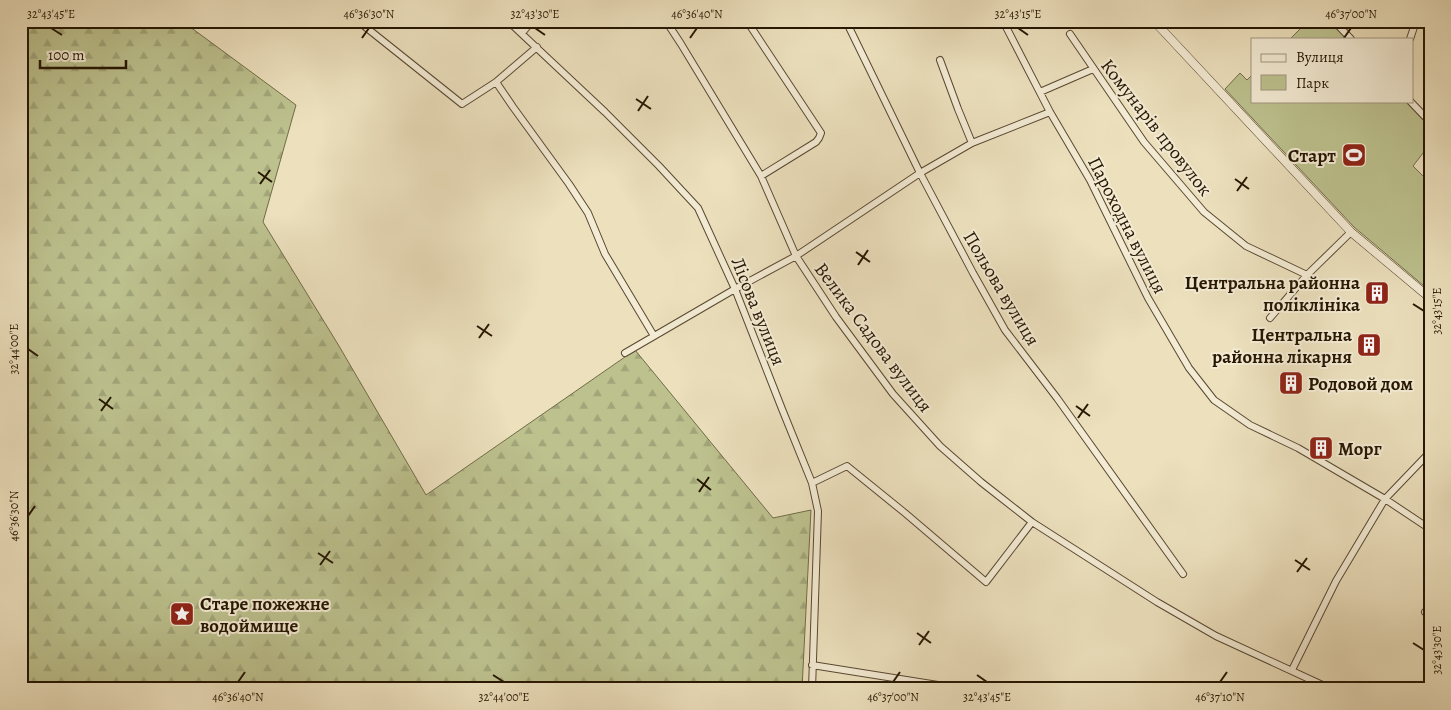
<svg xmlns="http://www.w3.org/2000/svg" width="1451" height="710" font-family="Alegreya,serif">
<defs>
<pattern id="forest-firs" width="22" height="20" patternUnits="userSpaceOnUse" patternTransform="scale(1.25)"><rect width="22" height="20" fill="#bcc18e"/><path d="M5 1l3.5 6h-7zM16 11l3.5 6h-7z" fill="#a1a579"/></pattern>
</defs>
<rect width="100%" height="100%" fill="#ece0bd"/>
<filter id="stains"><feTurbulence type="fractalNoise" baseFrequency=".004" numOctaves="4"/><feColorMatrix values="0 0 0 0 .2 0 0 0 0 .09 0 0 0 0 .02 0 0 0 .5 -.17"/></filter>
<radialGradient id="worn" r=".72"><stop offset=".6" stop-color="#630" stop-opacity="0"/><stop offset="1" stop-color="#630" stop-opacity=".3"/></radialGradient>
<!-- forest -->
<path fill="url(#forest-firs)" stroke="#716c48" d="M 21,21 L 182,21 L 296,105 L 263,222 L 339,346 L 426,495 L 635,350 L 773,518 L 811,510 L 802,689 L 21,689 Z"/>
<!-- park -->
<path fill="#bcc18e" stroke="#716c48" d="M 1308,21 L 1330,21 L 1347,39 L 1290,39 Z
M 1240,73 L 1247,80 L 1252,75 L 1252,101 L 1405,101 L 1430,127 L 1430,144 L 1413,166 L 1430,183 L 1430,291 L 1354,227 L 1225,89 Z"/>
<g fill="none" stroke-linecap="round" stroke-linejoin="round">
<defs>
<path id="minor" d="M 358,21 L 462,104 L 496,82 L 537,47
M 508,21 L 605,112 L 659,166 L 698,208 L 735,289 L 782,409 L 812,483 L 818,511 L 812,689
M 666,21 L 681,44 L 761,176 L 796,256 L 836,317 L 893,394 L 940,446 L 981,482 L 1032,522 L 1157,602 L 1216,636 L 1331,689
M 747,21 L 821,133 L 819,138 L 816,142 L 761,176
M 846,21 L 920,173 L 973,273 L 1005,330 L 1057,398 L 1183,574
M 1003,21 L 1050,112 L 1090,180 L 1148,298 L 1189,368 L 1214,400 L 1250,425 L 1298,448 L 1385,499 L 1430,529
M 1334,21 L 1351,39
M 522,33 L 532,21
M 1070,34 L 1144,142 L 1204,212 L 1246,246 L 1307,275
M 1410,39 L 1416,21
M 940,60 L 958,109 L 972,143
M 496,82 L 513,107 L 569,184 L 588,213 L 605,254 L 654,336
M 1040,92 L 1093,69
M 1410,101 L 1430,122
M 1270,318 L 1307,275 L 1351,232
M 625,353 L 735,289 L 796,256 L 920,173 L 972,143 L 1050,112
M 812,483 L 847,466 L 905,513 L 986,582 L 1032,522
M 1425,612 L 1430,615
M 1430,656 L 1430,657
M 812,665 L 963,689
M 1292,670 L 1336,581 L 1385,499 L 1430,452"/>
<path id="tertiary" d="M 1154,21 L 1351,232 L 1430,298"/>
</defs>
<!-- minor casing -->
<use href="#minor" stroke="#584831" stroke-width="8"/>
<!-- tertiary casing -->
<use href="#tertiary" stroke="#584831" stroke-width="9"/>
<!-- minor -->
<use href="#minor" stroke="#f3ebd4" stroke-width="6"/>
<!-- tertiary -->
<use href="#tertiary" stroke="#f3ebd4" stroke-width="8"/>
</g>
<!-- ticks -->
<path fill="none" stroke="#261602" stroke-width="2" d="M 51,28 L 62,35M 535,28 L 545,35M 1018,28 L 1028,35M 362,38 L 369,28M 690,38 L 697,28M 1344,38 L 1351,28M 636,99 L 651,109M 638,111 L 648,96M 258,172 L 272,182M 1235,179 L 1249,189M 260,184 L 270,170M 1237,191 L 1247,177M 856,252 L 870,262M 858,265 L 868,250M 1413,304 L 1424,311M 477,326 L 492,336M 479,338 L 489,324M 28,349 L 38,356M 99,399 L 113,409M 1076,406 L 1090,416M 101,411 L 111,397M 1078,418 L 1088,404M 697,479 L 711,490M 699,492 L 709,477M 28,516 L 35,506M 318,553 L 333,563M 1295,560 L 1310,570M 320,565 L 330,551M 1297,572 L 1307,558M 917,633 L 931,643M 1413,643 L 1424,650M 919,645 L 929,631M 493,675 L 504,682M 977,675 L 987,682M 238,682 L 245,672M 893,682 L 900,672M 1220,682 L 1227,672"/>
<!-- icons -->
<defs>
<symbol id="stadium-square" viewBox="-11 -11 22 22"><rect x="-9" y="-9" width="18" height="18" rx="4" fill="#8f2418" stroke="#f3ebd4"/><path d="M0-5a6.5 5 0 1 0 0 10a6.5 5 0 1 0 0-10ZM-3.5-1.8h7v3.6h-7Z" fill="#fff"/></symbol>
<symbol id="building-square" viewBox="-11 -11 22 22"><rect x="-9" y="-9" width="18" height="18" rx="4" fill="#8f2418" stroke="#f3ebd4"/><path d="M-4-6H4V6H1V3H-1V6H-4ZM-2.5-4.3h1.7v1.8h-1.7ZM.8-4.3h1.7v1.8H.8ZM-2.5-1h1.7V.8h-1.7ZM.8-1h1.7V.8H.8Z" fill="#fff"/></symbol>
<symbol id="sight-square" viewBox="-11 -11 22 22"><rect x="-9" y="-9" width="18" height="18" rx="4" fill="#8f2418" stroke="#f3ebd4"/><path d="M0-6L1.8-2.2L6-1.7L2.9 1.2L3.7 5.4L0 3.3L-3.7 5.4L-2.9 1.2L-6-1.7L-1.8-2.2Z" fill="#fff"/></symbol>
</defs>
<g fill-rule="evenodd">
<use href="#stadium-square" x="1340" y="141" width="28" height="28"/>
<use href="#building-square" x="1363" y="279" width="28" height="28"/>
<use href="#building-square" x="1355" y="331" width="28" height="28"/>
<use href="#building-square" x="1277" y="369" width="28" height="28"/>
<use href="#building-square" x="1307" y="434" width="28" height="28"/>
<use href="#sight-square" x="168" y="600" width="28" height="28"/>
</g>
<g text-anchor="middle" stroke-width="4" stroke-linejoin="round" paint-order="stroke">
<!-- street labels -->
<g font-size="19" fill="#261602" stroke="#f3ebd4">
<text transform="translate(1157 127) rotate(52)" y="7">Комунарів провулок</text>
<text transform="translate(1128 225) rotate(63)" y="7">Пароходна вулиця</text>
<text transform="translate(1002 288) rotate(59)" y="7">Польова вулиця</text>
<text transform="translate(759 311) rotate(68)" y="7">Лісова вулиця</text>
<text transform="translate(874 337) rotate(53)" y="7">Велика Садова вулиця</text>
</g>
<!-- poi labels -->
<g font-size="19" font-weight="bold" fill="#261602" stroke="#f3ebd4" text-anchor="end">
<text x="1336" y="162">Старт</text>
<text x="1360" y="289">Центральна районна<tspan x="1360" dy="22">поліклініка</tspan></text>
<text x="1352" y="341">Центральна<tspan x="1352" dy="22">районна лікарня</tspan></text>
<text x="1308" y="390" text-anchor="start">Родовой дом</text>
<text x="1338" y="455" text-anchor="start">Морг</text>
<text x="200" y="610" text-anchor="start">Старе пожежне<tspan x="200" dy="22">водоймище</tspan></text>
</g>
</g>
<!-- margin -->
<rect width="1451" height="710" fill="none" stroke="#ece0bd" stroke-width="55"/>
<!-- legend -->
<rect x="1251" y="38" width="162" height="65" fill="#f3ebd4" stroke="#a19680"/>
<rect x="1261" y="54" width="25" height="8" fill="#f3ebd4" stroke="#a19680"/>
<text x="1296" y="62" font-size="15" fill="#261602">Вулиця</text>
<rect x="1261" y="75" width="25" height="15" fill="#bcc18e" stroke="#a19680"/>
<text x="1296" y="88" font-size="15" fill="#261602">Парк</text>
<!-- scale -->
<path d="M40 60v8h86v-8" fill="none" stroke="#261602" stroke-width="2.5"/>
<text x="48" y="60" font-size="15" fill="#261602" stroke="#f3ebd4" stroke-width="4" paint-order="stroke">100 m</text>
<rect x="28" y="28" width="1396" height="654" fill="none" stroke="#261602" stroke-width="2"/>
<g font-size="12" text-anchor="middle" fill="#261602">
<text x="51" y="18">32°43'45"E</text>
<text x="369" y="18">46°36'30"N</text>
<text x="535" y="18">32°43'30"E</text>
<text x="697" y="18">46°36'40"N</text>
<text x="1018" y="18">32°43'15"E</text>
<text x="1351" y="18">46°37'00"N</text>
<text transform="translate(1437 311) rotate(-90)" y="4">32°43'15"E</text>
<text transform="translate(14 349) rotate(-90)" y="4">32°44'00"E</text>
<text transform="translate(14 516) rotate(-90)" y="4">46°36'30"N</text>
<text transform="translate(1437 650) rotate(-90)" y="4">32°43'30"E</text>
<text x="238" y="701">46°36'40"N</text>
<text x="504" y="701">32°44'00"E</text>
<text x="893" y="701">46°37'00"N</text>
<text x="987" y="701">32°43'45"E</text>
<text x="1220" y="701">46°37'10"N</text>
</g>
<rect width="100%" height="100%" filter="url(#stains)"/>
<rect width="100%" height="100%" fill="url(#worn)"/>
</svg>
